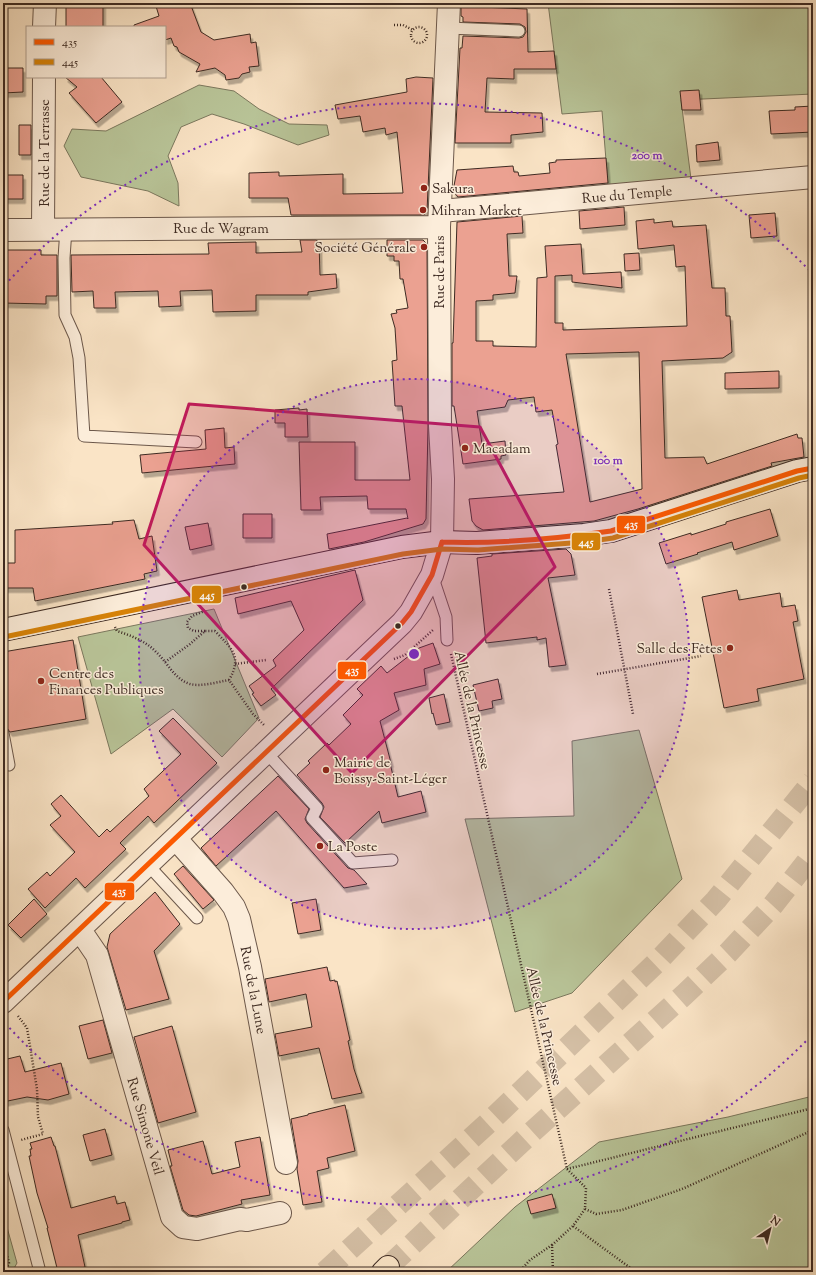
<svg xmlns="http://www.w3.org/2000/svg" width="816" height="1275" font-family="'Sorts Mill Goudy',serif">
<defs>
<filter id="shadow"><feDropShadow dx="2.5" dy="4.5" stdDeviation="0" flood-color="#0004"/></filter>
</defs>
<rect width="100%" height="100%" fill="#fae4c6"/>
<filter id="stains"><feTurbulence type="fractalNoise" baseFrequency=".005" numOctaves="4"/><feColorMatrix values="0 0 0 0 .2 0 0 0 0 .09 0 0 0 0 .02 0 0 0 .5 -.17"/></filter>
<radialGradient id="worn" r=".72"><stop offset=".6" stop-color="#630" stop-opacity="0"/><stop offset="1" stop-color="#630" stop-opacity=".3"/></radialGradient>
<!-- green -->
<path fill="#b9c599" stroke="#7b785e" d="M 548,3 L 813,3 L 813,94 L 681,100 L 691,179 L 608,185 L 602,111 L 562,114 Z
M 199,85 L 234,91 L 259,109 L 289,124 L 327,125 L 329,135 L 298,145 L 244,124 L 212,114 L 181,127 L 168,156 L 178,183 L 179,206 L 148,191 L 81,177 L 64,146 L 72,129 L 106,131 Z
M 214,609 L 259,718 L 222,757 L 173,709 L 111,754 L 78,637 Z
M 639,730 L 682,879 L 572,993 L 515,1012 L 465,819 L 574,816 L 572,741 Z
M 813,1096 L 813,1272 L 446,1272 L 515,1207 L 599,1142 L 728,1117 Z
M 3,1213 L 17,1263 L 12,1272 L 3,1272 Z"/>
<!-- building -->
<path fill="#eba191" stroke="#3d2a22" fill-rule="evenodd" filter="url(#shadow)" d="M 69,3 L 103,4 L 103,27 L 66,27 L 66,4 Z
M 155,3 L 190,3 L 201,32 L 214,40 L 250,34 L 251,43 L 256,42 L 259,66 L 249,67 L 250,72 L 242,74 L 239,78 L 226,80 L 225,75 L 215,68 L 196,72 L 200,64 L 179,52 L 177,47 L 174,46 L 171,38 L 165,40 L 165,27 L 134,27 L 134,25 L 159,16 Z
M 461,3 L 480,3 L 480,7 L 527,9 L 528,52 L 554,51 L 556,69 L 514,69 L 514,79 L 487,78 L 485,112 L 542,113 L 543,132 L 511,135 L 511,143 L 455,143 L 460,48 L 462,48 L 463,36 L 519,38 L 523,37 L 526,32 L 525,27 L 520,24 L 463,22 L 463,17 L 461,16 Z
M 3,68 L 23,68 L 23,92 L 3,93 Z
M 65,77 L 101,77 L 122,102 L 96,123 L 69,93 L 77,87 Z
M 416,77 L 433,78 L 427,211 L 424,215 L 291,215 L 288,198 L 249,198 L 249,173 L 279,172 L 279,176 L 343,174 L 343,194 L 403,193 L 397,132 L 386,135 L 385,128 L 363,132 L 360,116 L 338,119 L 335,105 L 407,92 L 406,79 Z
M 699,90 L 701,110 L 682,110 L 680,91 Z
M 813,106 L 813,132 L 771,134 L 769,111 L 795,110 L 795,107 Z
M 19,125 L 31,125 L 31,155 L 19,155 Z
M 718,142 L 720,160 L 697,162 L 696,145 Z
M 606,158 L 608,183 L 458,197 L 453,191 L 457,170 L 513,166 L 514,172 L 518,172 L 519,176 L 550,173 L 549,163 L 556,162 L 556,160 Z
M 3,175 L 23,175 L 23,199 L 3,199 Z
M 624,207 L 625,225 L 580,229 L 579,211 Z
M 775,213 L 777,236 L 751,238 L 749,215 Z
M 522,216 L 523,233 L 507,234 L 509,276 L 517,276 L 515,293 L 493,295 L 493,300 L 476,301 L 476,341 L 493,341 L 493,346 L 536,347 L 537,278 L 547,277 L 545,246 L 581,244 L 583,274 L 621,272 L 622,288 L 572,282 L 572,275 L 555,276 L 555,323 L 563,323 L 563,330 L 687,326 L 685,266 L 676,267 L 674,245 L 638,249 L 636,221 L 654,219 L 654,223 L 672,221 L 673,227 L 706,225 L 712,288 L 725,288 L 726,316 L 730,316 L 732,352 L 723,358 L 662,361 L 665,458 L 704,457 L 707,464 L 797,434 L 798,438 L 802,438 L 804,457 L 771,463 L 772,466 L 638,509 L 594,521 L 483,530 L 476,526 L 472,521 L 469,499 L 564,492 L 556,445 L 558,444 L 552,410 L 536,412 L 534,397 L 508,400 L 505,407 L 477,411 L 482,444 L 505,441 L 506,455 L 501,456 L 501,459 L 463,464 L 454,406 L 452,406 L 452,343 L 453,343 L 457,222 ZM 639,352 L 642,489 L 590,502 L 566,354 Z
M 300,240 L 316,240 L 319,242 L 320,275 L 336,274 L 337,288 L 308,292 L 308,295 L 256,295 L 256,311 L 213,312 L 212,290 L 180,291 L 181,306 L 159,307 L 158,291 L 115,292 L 116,308 L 94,308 L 93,291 L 72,292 L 71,255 L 209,254 L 208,243 L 256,242 L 256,253 L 302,252 Z
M 387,240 L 423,240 L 427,244 L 428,427 L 426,519 L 423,524 L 364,542 L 329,549 L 327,534 L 407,518 L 408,519 L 406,509 L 368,509 L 367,496 L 320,497 L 321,510 L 301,510 L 299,442 L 355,442 L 355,480 L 410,480 L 402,406 L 395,406 L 392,361 L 397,360 L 395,328 L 391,314 L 397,313 L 396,310 L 408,308 L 403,279 L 400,279 L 399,261 L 394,261 L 394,256 L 387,256 Z
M 3,250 L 41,250 L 41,255 L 57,255 L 57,296 L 46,296 L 46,304 L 3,303 Z
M 639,253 L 640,270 L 625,271 L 624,254 Z
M 779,371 L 779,388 L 725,389 L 725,373 Z
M 299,408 L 299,410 L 307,409 L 308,437 L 285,437 L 285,423 L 275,423 L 275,410 Z
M 224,428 L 225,448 L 234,447 L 235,464 L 142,473 L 140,455 L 206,449 L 205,430 Z
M 770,509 L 778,536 L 734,550 L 732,542 L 697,553 L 698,554 L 666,564 L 659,543 L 691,533 L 691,535 L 726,524 L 726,522 Z
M 243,514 L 272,514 L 272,538 L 243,538 Z
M 134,520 L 139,539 L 152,536 L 157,571 L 144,574 L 145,579 L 35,601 L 33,588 L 3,588 L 3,563 L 15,563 L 15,530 L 113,524 L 112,522 Z
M 208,523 L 212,545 L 190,550 L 185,527 Z
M 566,549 L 571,554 L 575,575 L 548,578 L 566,665 L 549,667 L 546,638 L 537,640 L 537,637 L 486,643 L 477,558 L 492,556 L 492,554 Z
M 355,570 L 363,600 L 271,689 L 276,695 L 261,706 L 252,694 L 254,693 L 249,686 L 276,666 L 273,660 L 304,630 L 291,601 L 238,614 L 235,598 Z
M 737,590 L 739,600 L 780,593 L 782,607 L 795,605 L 798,621 L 793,622 L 804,679 L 757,689 L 759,701 L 724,708 L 702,597 Z
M 73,640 L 86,719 L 10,732 L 6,727 L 3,711 L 3,652 Z
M 433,643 L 440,664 L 424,669 L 426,685 L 394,693 L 399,710 L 380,721 L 391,763 L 390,763 L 398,797 L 421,791 L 426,812 L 382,823 L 379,811 L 345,843 L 320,817 L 324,807 L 322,803 L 297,775 L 310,763 L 308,761 L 327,743 L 329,745 L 351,724 L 343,715 L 363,695 L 357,689 L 381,666 L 387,673 L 419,648 Z
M 498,679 L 502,699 L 492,701 L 493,708 L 479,711 L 473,685 Z
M 444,694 L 450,722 L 436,725 L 433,713 L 432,714 L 429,698 Z
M 173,718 L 217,763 L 154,823 L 148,816 L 120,843 L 126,849 L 85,888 L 76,878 L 45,908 L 28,889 L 47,872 L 50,876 L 75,852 L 50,825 L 61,816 L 51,804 L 61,795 L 99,837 L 107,829 L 110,832 L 149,796 L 144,789 L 181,754 L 159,731 Z
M 278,776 L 309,809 L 305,819 L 307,823 L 348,868 L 354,870 L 367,884 L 344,888 L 276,811 L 216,866 L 201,848 Z
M 183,866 L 214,900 L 203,909 L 174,874 Z
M 155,892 L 180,924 L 154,951 L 169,999 L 126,1010 L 107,947 L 110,934 Z
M 34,899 L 47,914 L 21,938 L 8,925 Z
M 316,899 L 321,930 L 298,934 L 292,903 Z
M 327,967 L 330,981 L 335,980 L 335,982 L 337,981 L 350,1040 L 348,1041 L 354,1069 L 362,1093 L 332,1099 L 319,1048 L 279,1056 L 275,1034 L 312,1027 L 306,994 L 269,1002 L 265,979 Z
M 103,1020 L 112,1053 L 88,1059 L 79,1026 Z
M 172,1026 L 196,1112 L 158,1123 L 134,1037 Z
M 20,1056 L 25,1072 L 61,1063 L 69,1094 L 48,1100 L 27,1097 L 3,1102 L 3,1060 Z
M 345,1105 L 355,1151 L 327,1158 L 329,1168 L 317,1171 L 322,1202 L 303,1205 L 297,1169 L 298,1161 L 291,1119 L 308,1115 L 308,1114 Z
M 105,1129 L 112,1155 L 90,1161 L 83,1135 Z
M 51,1137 L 54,1146 L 55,1146 L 71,1208 L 115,1196 L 117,1204 L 125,1202 L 130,1220 L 122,1222 L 122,1223 L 78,1235 L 85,1267 L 66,1272 L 58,1272 L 47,1228 L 48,1228 L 37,1193 L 29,1156 L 31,1156 L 30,1149 L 32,1149 L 30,1143 Z
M 260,1137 L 270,1195 L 241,1200 L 242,1204 L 196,1216 L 189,1215 L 183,1210 L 170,1166 L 172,1166 L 168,1150 L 203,1141 L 212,1174 L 240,1167 L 235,1142 Z
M 552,1194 L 556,1208 L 531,1214 L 527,1201 Z"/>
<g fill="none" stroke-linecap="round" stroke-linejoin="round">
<!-- highway-tunnel -->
<path stroke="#d4bfa5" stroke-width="22" stroke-dasharray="22 11" stroke-linecap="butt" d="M 388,1267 L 532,1132 L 684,995 L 728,953 L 773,905 L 813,854
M 325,1272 L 488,1123 L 657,962 L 716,900 L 813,781"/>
<defs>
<path id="lane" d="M 448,28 L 519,31
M 66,229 L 64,258 L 65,315 L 75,337 L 79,358 L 84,436 L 196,442
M 432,575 L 446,617 L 447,640
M 3,733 L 9,765
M 265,754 L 274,761 L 317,808 L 312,818 L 353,863 L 392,860
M 148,865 L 197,918
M 3,1130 L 40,1272"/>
<path id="street" d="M 44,27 L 45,3
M 441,211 L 813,177
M 43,229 L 44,77
M 3,230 L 439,227
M 176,839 L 223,892 L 234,907 L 239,919 L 250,967 L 286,1163
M 80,930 L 97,955 L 172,1217 L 183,1227 L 197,1229 L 240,1219 L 247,1220 L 280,1213
M 3,1002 L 402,623 L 411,612 L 432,575 L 442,542 L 443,479 L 440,426 L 439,227 L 449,3"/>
<path id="secondary" d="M 3,630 L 402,547 L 442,542 L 477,543 L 584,535 L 611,531 L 797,471 L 813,468"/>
<path id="highway" d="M 383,1272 L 388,1267"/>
</defs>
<!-- lane casing -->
<use href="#lane" stroke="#6c584b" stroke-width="13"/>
<!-- street casing -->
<use href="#street" stroke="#6c584b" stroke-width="24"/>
<!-- secondary casing -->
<use href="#secondary" stroke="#3d2a22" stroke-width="24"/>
<!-- highway casing -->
<use href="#highway" stroke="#3d2a22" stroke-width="24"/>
<!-- path -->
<path stroke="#3d2a22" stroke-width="2.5" stroke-dasharray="1 2" stroke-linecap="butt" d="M 394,25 L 403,25 L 413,30
M411 35a8 8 0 1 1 16 0a8 8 0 1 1-16 0Z
M 609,589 L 633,714
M 115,627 L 117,631 C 132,636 146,641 157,653 C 168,663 174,679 190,684 C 202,687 217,682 229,680 L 253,714 L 265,726
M 205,631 L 194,631 L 188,628 L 187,622 L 192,616 L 207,610
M 451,654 L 567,1169
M 394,659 L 405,655 L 433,630
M 165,662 L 190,644 L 205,631 L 215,631 C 231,648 243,656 229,680
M 235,664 L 266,660
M 597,674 L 701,656
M 18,1016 L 27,1028 L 37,1089 L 38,1117 L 43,1134 L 21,1140
M 567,1169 L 813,1108
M 567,1169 L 586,1188 L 585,1209 L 573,1226 L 636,1272
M 585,1209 L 596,1214 L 622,1210 L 682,1189 L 813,1130
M 3,1239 L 9,1263 L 6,1270 L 3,1272
M 519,1272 L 530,1260 L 552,1245
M 553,1272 L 552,1245 L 573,1226"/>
<!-- lane -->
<use href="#lane" stroke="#fcedda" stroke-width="11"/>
<!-- street -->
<use href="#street" stroke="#fcedda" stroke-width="22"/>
<!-- secondary -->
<use href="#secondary" stroke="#fcedda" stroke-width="22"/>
<!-- highway -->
<use href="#highway" stroke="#fae4c6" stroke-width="22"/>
<defs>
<path id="bus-1" d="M 442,542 C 498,544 555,539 611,531 L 797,471 L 813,468
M 3,1002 L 402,623 L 411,612 L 432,575 L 442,542"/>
<path id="bus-2" d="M 4,637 L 403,554 L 442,549 L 478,550 L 585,542 L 613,538 L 799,478 L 813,475"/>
</defs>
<!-- bus-1 casing -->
<use href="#bus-1" stroke="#fcedda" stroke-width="8"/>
<!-- bus-2 casing -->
<use href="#bus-2" stroke="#fcedda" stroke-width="8"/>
<!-- bus-1 -->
<use href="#bus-1" stroke="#ff5a00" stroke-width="5"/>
<!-- bus-2 -->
<use href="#bus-2" stroke="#d88307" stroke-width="5"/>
</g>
<!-- marked area -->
<path fill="#c2185b" fill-opacity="0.2" stroke="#c2185b" stroke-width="3" stroke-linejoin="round" d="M 189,404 L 480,427 L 555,567 L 352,773 L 144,545 Z"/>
<!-- distance rings -->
<circle cx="414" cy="654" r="275" fill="#7b2cbf" fill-opacity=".12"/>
<g fill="none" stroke="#7b2cbf" stroke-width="2" stroke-dasharray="2 4">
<circle cx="414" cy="654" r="275"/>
<path d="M810 1037A551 551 0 0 1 5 1023M5 285A551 551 0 0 1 810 271"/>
</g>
<!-- markers -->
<g fill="#8f2418" stroke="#fcedda" stroke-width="1.5">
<circle cx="424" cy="188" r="4"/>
<circle cx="423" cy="210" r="4"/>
<circle cx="424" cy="247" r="4"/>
<circle cx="465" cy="448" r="4"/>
<circle cx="730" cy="648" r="4"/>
<circle cx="41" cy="681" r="4"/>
<circle cx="326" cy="770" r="4"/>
<circle cx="320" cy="846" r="4"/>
</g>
<g fill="#3d2a22" stroke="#fcedda" stroke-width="1.5">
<circle cx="244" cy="587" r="3.5"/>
<circle cx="398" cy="626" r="3.5"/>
</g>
<g text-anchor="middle" stroke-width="3" stroke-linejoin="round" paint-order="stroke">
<!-- street labels -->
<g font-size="14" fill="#3d2a22" stroke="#fcedda">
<text transform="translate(44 153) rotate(-90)" y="5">Rue de la Terrasse</text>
<text transform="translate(627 194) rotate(-5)" y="5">Rue du Temple</text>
<text x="221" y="233">Rue de Wagram</text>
<text transform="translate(439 272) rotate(-90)" y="5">Rue de Paris</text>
<text transform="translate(473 710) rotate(77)" y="5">Allée de la Princesse</text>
<text transform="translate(254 990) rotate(79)" y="5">Rue de la Lune</text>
<text transform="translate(545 1026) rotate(77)" y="5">Allée de la Princesse</text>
<text transform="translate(146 1126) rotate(74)" y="5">Rue Simone Veil</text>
</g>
<!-- poi labels -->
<g font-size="14" fill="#3d2a22" stroke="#fcedda" text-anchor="start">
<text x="432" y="193">Sakura</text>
<text x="431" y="215">Mihran Market</text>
<text x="416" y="252" text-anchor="end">Société Générale</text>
<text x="473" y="453">Macadam</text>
<text x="722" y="653" text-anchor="end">Salle des Fêtes</text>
<text x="49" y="678">Centre des<tspan x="49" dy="16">Finances Publiques</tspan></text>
<text x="334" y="767">Mairie de<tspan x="334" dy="16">Boissy-Saint-Léger</tspan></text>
<text x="328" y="851">La Poste</text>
</g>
</g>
<circle cx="414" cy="654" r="6" fill="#7b2cbf" stroke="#fcedda" stroke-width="2"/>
<g font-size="12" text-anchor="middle" font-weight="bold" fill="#7b2cbf" stroke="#fcedda" stroke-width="3" stroke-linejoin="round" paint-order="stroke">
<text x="647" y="159">200 m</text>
<text x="608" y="464">100 m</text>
</g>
<g stroke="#fcedda" stroke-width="1.5">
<rect x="616" y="515" width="30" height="19" rx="4" fill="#ff5a00"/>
<rect x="571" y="532" width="30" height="19" rx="4" fill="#d88307"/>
<rect x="191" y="585" width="31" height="19" rx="4" fill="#d88307"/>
<rect x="337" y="661" width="30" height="19" rx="4" fill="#ff5a00"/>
<rect x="104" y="882" width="31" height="19" rx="4" fill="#ff5a00"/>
</g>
<g font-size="11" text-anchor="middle" font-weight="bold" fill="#fff">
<text x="631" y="528">435</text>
<text x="586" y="546">445</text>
<text x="207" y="599">445</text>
<text x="352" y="674">435</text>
<text x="119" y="895">435</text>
</g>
<!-- margin -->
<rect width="816" height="1275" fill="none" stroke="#fae4c6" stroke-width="16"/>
<rect x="4" y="4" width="808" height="1267" fill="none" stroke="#3d2a22" stroke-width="2"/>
<rect x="8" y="8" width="800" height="1259" fill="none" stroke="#3d2a22"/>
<!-- legend -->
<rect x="26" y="26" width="140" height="52" fill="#fcedda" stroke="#b09f90"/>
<rect x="34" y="39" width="20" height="6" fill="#ff5a00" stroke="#b09f90"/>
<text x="62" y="46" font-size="12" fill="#3d2a22">435</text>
<rect x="34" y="59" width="20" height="6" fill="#d88307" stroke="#b09f90"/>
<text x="62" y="66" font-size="12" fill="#3d2a22">445</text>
<!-- north arrow -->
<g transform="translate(770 1229) rotate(35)" stroke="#fcedda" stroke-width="3" paint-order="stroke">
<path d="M0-3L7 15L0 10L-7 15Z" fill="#3d2a22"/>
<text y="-6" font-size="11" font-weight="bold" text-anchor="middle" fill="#3d2a22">N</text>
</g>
<rect width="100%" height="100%" filter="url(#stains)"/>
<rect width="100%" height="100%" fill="url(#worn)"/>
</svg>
